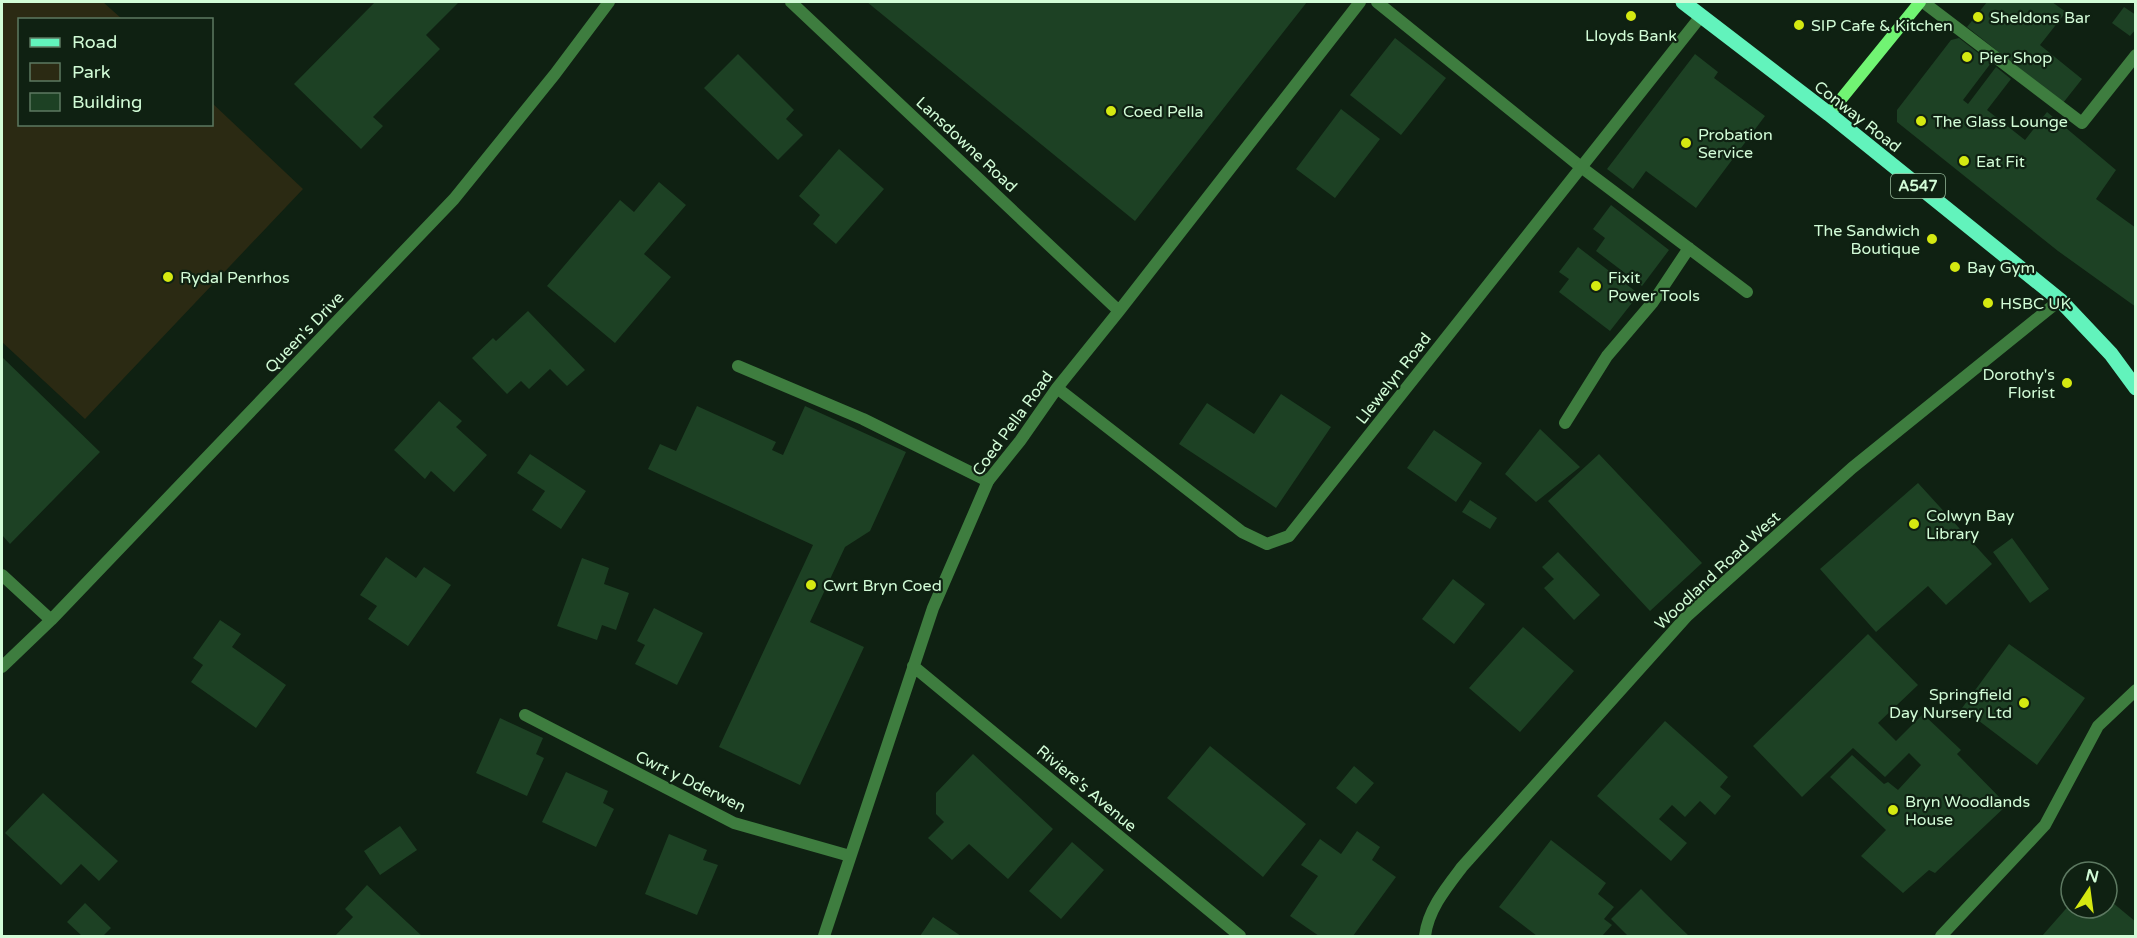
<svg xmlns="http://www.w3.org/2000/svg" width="2137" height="938" font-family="'Varela Round',sans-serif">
<rect width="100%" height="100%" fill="#0f2112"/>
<!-- green -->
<path fill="#2b2a13" d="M 2,2 L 103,2 L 122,19 L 20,20 L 20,124 L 212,124 L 212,103 L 303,189 L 85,419 L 2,342 Z"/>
<!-- building -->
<path fill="#1d4124" d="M 375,2 L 459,2 L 426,35 L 440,49 L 373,117 L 383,126 L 361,149 L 294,84 Z
M 867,2 L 1307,2 L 1135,221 Z
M 1987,2 L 2052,2 L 2066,12 L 2040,45 L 2082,79 L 2063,103 L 1967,27 Z
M 2124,7 L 2136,15 L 2136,29 L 2130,36 L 2112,23 Z
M 1395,38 L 1446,78 L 1401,135 L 1350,95 Z
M 1959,38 L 1991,63 L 1963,100 L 1968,104 L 1996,67 L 2011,79 L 1987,110 L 2025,140 L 2047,112 L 2116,170 L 2096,199 L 2136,228 L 2136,307 L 2058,251 L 1897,122 L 1897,110 L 1951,40 Z
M 738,54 L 794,110 L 786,119 L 803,135 L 778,160 L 704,88 Z
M 1695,54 L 1718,72 L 1714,78 L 1765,116 L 1696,208 L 1646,171 L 1633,189 L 1607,169 Z
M 1341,109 L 1380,139 L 1335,198 L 1296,169 Z
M 839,149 L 884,189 L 836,244 L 813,224 L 820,215 L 799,196 Z
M 659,182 L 686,205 L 644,254 L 671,277 L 615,343 L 547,286 L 620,200 L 634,212 Z
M 1611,205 L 1669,250 L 1642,286 L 1596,251 L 1605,238 L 1593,229 Z
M 1578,247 L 1639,294 L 1610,331 L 1559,292 L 1569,279 L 1559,272 Z
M 528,311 L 585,370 L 567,386 L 550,369 L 529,389 L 521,381 L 507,394 L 472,358 L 493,338 L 496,341 Z
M 2,357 L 100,452 L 10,544 L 2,535 Z
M 1281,394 L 1331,427 L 1276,508 L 1179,444 L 1207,403 L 1254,434 Z
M 439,401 L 462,421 L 456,427 L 487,455 L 454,492 L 431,471 L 425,479 L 394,450 Z
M 697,406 L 776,442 L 772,450 L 783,455 L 805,406 L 906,452 L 870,531 L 845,547 L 810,622 L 864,647 L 800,785 L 719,747 L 813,545 L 648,469 L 660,444 L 676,451 Z
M 1540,429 L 1580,467 L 1536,502 L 1505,474 Z
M 1434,430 L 1482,463 L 1456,502 L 1407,468 Z
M 530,454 L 586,491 L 561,529 L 532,510 L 545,491 L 517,473 Z
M 1599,454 L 1702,563 L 1650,611 L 1548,501 Z
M 1918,483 L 1992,564 L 1946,605 L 1928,586 L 1876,632 L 1820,569 Z
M 1470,500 L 1497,518 L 1490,529 L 1462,512 Z
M 2012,538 L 2049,589 L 2030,603 L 1993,552 Z
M 1558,552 L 1600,595 L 1574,620 L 1544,588 L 1554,579 L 1542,567 Z
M 386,557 L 416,578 L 424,567 L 451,585 L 408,646 L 368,619 L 377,606 L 360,595 Z
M 582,558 L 609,568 L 604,584 L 629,593 L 616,630 L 602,625 L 597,640 L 557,626 Z
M 1453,579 L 1485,604 L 1454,644 L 1422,619 Z
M 654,608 L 703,633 L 677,685 L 635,664 L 645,645 L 637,641 Z
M 220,620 L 241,634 L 232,647 L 286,685 L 256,728 L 191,682 L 203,665 L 193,658 Z
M 1523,627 L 1574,671 L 1520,732 L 1469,688 Z
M 1868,634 L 1918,685 L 1878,723 L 1896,741 L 1923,714 L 1961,750 L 1957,754 L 2007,805 L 1935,873 L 1929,870 L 1903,893 L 1861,856 L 1886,830 L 1830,777 L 1852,755 L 1884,784 L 1888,782 L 1898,790 L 1921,765 L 1909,753 L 1885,777 L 1853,748 L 1802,797 L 1753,746 Z
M 2009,644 L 2085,698 L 2037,765 L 1962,708 Z
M 500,718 L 543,738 L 536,754 L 544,758 L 527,796 L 476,773 Z
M 1665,721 L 1728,777 L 1720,787 L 1731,796 L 1715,815 L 1700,801 L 1685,817 L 1672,805 L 1659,819 L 1687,843 L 1671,861 L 1597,796 Z
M 1210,746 L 1306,824 L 1263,877 L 1167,798 Z
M 973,754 L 1053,829 L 1008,879 L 969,844 L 952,860 L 928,838 L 944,822 L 936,814 L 936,793 Z
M 1354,766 L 1374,783 L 1356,804 L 1336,788 Z
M 566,772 L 608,791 L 603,803 L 614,809 L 596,847 L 542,822 Z
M 43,793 L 118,861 L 99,881 L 81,864 L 61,885 L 5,833 Z
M 400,826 L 417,850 L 380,875 L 364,851 Z
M 1357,831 L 1380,847 L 1372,860 L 1396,877 L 1353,936 L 1319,936 L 1290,916 L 1318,876 L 1301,865 L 1320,839 L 1341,854 Z
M 669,834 L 707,850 L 703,860 L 718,865 L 697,915 L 645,894 Z
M 1551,840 L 1606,883 L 1598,894 L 1614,907 L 1604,919 L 1612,925 L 1602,936 L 1537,936 L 1499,907 Z
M 1072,842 L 1104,870 L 1061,919 L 1029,891 Z
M 367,885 L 422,936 L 335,936 L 353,917 L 345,909 Z
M 1641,889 L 1666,914 L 1689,936 L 1628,936 L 1611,919 Z
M 2107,898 L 2136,922 L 2136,936 L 2042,936 L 2071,903 L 2071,908 L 2107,908 Z
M 85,903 L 111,928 L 103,936 L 82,936 L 67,922 Z
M 933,917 L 961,936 L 920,936 Z"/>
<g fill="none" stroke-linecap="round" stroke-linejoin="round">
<!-- lane -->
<path stroke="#3e7d3f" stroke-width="12" d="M 1377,2 L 1581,167 L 1747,292
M 1923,2 L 2082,123 L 2136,55
M 738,366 L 863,419 L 988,481
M 1565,423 L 1607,356 L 1653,302 L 1689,248"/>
<!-- street -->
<path stroke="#3e7d3f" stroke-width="12" d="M 791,2 L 1119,311
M 1057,388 L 1242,532 L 1267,544 L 1289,536 L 1701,16
M 2,575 L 51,620
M 913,666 L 1240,936
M 2,667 L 51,620 L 454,199 L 555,74 L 609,2
M 525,715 L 734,823 L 850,856
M 824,936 L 933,608 L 988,481 L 1020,441 L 1057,388 L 1119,311 L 1360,2
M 1425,936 C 1428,910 1446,888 1462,867 L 1687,616 L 1852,468 L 2060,300
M 1941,936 L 2045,825 L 2098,726 L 2136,690"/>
<!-- secondary -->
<path stroke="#71f473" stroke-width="12" d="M 1829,114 L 1920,2"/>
<!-- primary -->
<path stroke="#62f3bc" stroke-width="15" d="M 1683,2 L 1829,114 L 2060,300 L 2111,354 L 2136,388"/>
</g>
<!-- markers -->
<g fill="#d5e911" stroke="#0f2112" stroke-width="2">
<circle cx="1631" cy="16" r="6"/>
<circle cx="1978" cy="17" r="6"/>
<circle cx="1799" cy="25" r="6"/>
<circle cx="1967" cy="57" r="6"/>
<circle cx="1111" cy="111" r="6"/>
<circle cx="1921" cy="121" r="6"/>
<circle cx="1686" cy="143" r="6"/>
<circle cx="1964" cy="161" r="6"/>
<circle cx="1932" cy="239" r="6"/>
<circle cx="1955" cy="267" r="6"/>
<circle cx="168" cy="277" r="6"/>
<circle cx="1596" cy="286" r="6"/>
<circle cx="1988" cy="303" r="6"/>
<circle cx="2067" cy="383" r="6"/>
<circle cx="1914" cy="524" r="6"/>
<circle cx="811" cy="585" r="6"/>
<circle cx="2024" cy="703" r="6"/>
<circle cx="1893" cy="810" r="6"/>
</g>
<g text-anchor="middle" stroke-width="4.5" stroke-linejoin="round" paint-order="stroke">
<!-- shield labels -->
<rect fill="#0f2112" stroke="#98ba9c" stroke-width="1.5" x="1891" y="174" width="54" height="24" rx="4.5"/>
<g font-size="15" font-weight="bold" fill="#d2fcd7">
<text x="1918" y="191">A547</text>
</g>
<!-- poi labels -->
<g font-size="16" fill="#d2fcd7" stroke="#0f2112" text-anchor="start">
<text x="1990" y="23">Sheldons Bar</text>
<text x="1811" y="31">SIP Cafe &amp; Kitchen</text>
<text x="1631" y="41" text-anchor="middle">Lloyds Bank</text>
<text x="1979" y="63">Pier Shop</text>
<text x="1123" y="117">Coed Pella</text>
<text x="1933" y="127">The Glass Lounge</text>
<text x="1698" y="140">Probation<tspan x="1698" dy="18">Service</tspan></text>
<text x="1976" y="167">Eat Fit</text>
<text x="1920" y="236" text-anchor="end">The Sandwich<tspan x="1920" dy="18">Boutique</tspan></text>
<text x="1967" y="273">Bay Gym</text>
<text x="180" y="283">Rydal Penrhos</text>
<text x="1608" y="283">Fixit<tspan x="1608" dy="18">Power Tools</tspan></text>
<text x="2000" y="309">HSBC UK</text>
<text x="2055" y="380" text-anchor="end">Dorothy's<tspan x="2055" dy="18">Florist</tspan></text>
<text x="1926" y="521">Colwyn Bay<tspan x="1926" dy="18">Library</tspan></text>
<text x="823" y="591">Cwrt Bryn Coed</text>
<text x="2012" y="700" text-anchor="end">Springfield<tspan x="2012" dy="18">Day Nursery Ltd</tspan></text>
<text x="1905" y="807">Bryn Woodlands<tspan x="1905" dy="18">House</tspan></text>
</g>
<!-- street labels -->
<g font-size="16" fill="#d2fcd7" stroke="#0f2112">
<text transform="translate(1858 116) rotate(38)" y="6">Conway Road</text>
<text transform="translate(967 144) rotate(43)" y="6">Lansdowne Road</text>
<text transform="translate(304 332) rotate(-46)" y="6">Queen's Drive</text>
<text transform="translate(1393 378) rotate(-52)" y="6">Llewelyn Road</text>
<text transform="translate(1012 423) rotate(-54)" y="6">Coed Pella Road</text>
<text transform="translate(1717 570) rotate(-43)" y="6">Woodland Road West</text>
<text transform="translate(691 781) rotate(26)" y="6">Cwrt y Dderwen</text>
<text transform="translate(1087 788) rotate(40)" y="6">Riviere's Avenue</text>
</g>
</g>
<!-- border -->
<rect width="2137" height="938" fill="none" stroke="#d2fcd7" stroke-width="6"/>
<!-- legend -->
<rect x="18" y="18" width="195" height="108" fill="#0f2112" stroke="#5d7961" stroke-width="1.5"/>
<rect x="30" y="38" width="30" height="9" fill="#62f3bc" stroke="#5d7961" stroke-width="1.5"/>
<text x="72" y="48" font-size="18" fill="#d2fcd7">Road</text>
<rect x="30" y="63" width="30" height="18" fill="#2b2a13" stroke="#5d7961" stroke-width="1.5"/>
<text x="72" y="78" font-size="18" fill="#d2fcd7">Park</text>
<rect x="30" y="93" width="30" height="18" fill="#1d4124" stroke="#5d7961" stroke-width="1.5"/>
<text x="72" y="108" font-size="18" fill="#d2fcd7">Building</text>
<!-- north arrow -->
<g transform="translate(2089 890) rotate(13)"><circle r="28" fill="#0f2112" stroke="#5d7961" stroke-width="1.5"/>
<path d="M0-4.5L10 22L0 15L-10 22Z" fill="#d5e911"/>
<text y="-9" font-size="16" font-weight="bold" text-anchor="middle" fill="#d2fcd7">N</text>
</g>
</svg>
